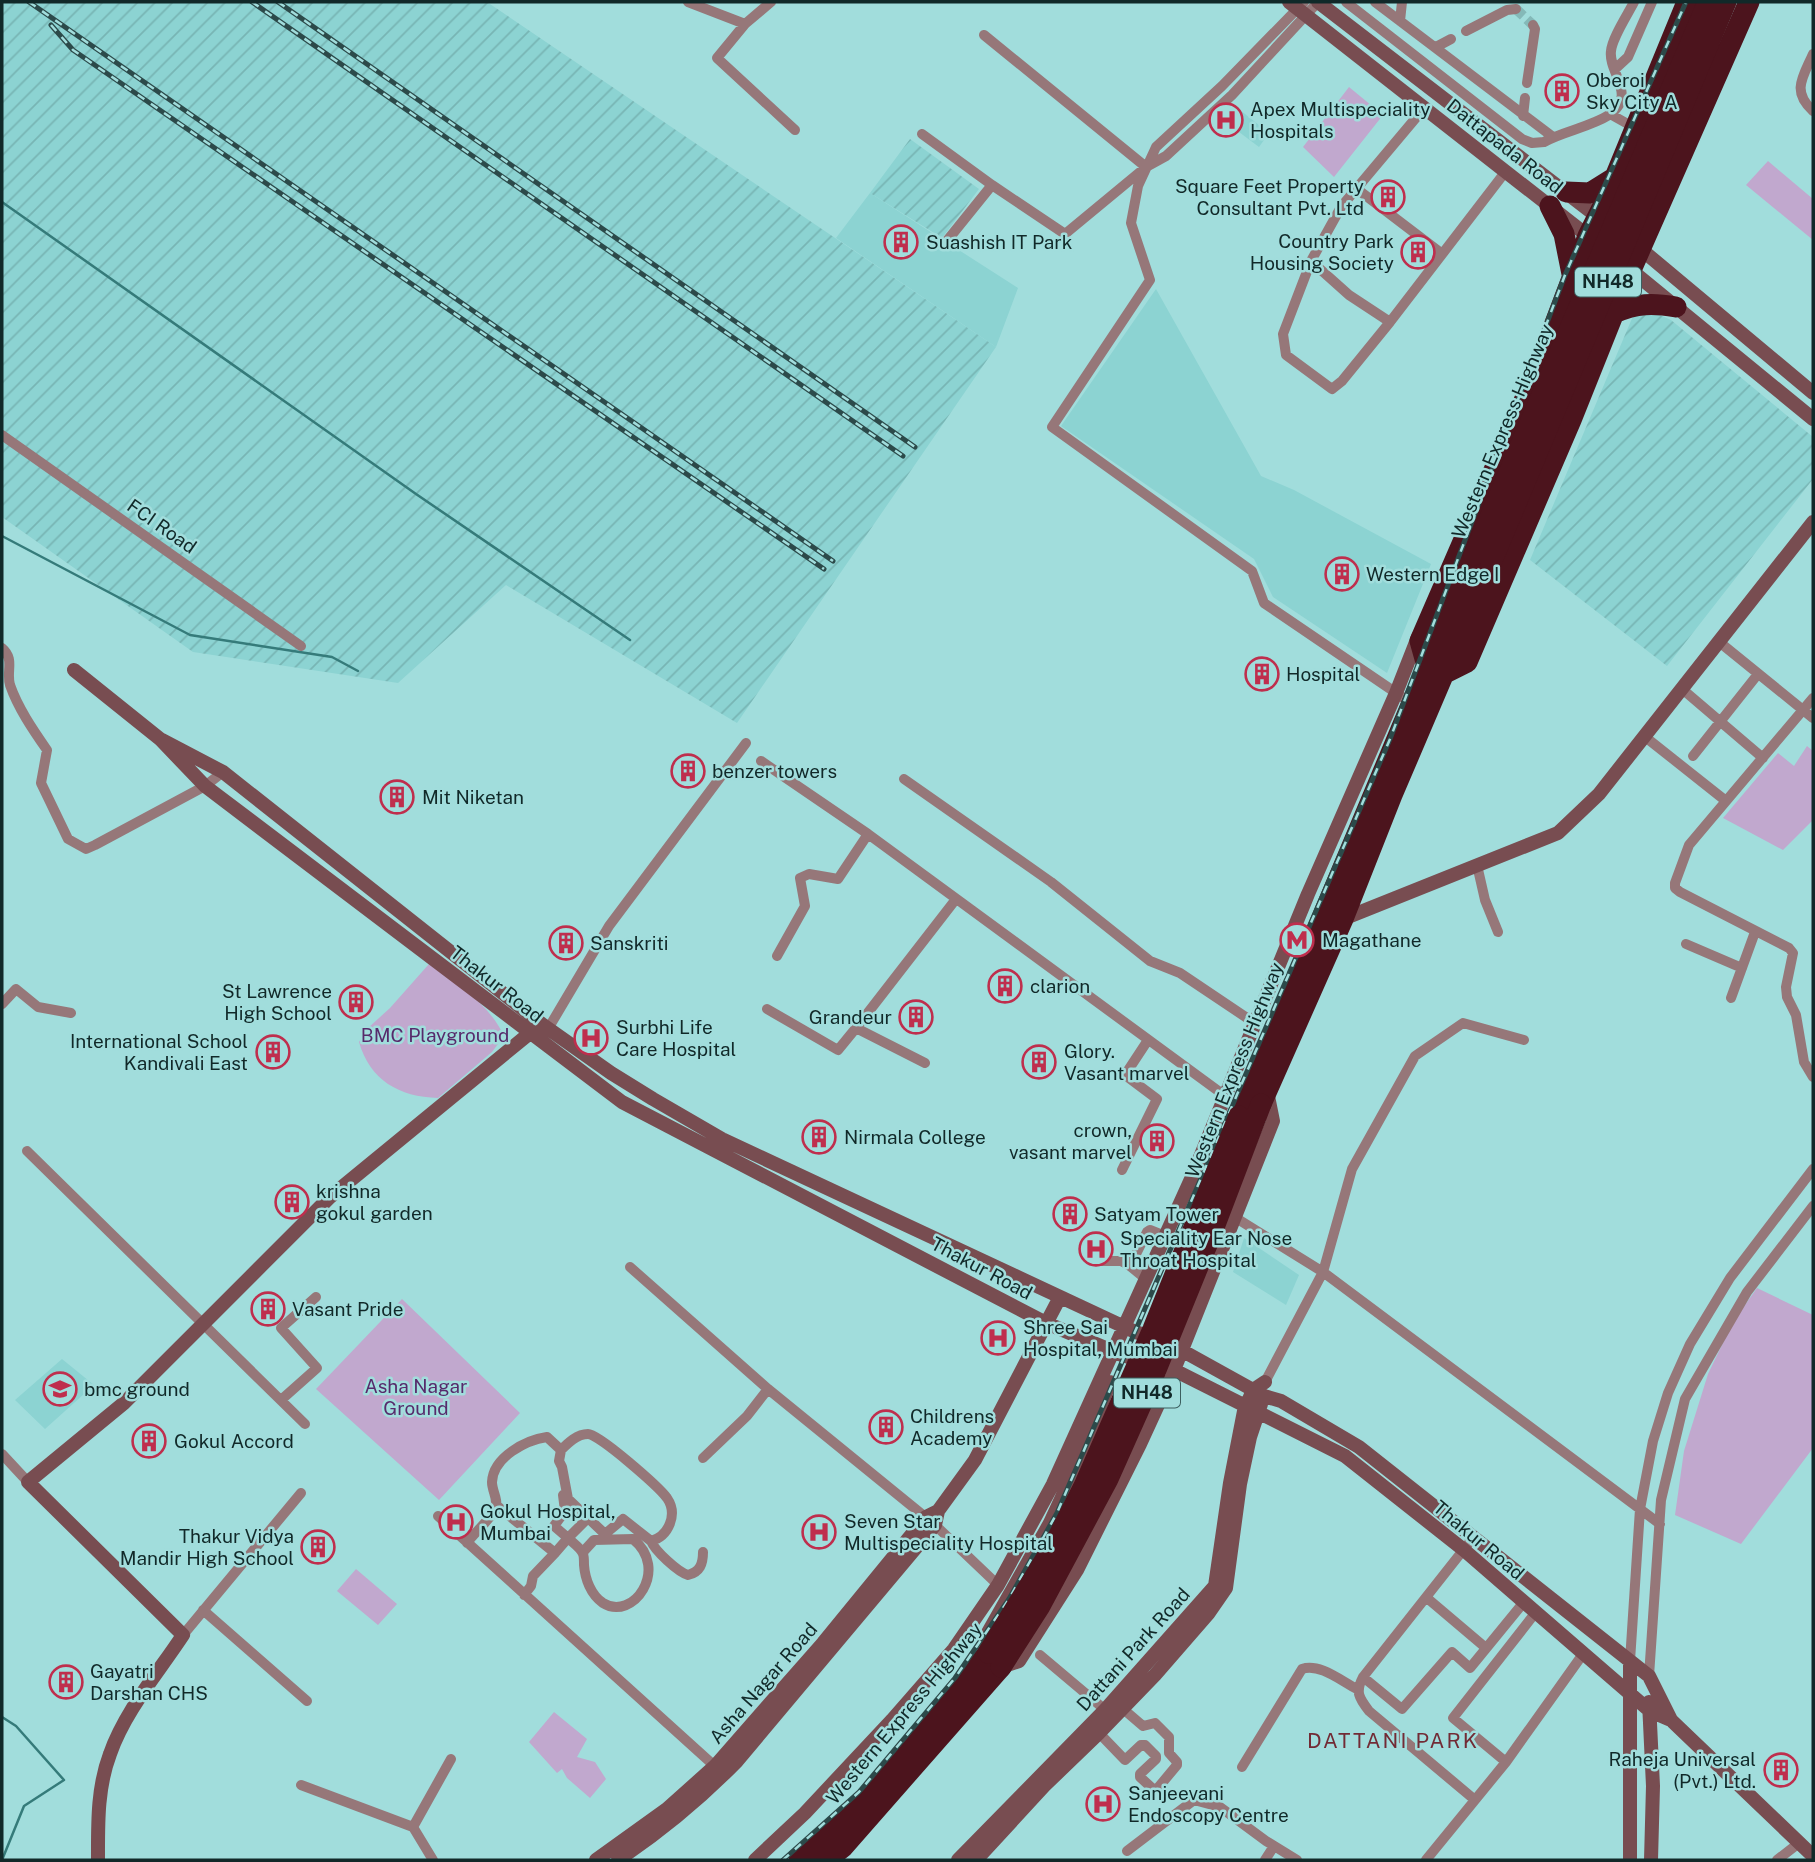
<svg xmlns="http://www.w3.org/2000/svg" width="1815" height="1862" font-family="'Public Sans',sans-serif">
<defs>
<pattern id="industrial-furrows" width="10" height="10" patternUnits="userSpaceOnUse" patternTransform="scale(1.75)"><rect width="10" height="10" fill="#8cd3d2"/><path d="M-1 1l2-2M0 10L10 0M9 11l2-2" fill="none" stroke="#78b5b4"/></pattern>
</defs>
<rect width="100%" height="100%" fill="#a1dddc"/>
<!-- built -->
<path fill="#8cd3d2" d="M 1240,110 L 1269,133 L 1259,147 L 1227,123 Z
M 870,193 L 1018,288 L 996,347 L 836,238 Z
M 1156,289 L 1261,476 L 1294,490 L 1431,564 L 1387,673 L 1273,597 L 1254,559 L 1061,426 Z
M 1244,1238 L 1299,1275 L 1286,1305 L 1233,1272 Z
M 62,1359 L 94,1385 L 45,1429 L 15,1400 Z"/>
<!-- industrial -->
<path fill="url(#industrial-furrows)" d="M 2,2 L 487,2 L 996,347 L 737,723 L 506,585 L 398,683 L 193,652 L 2,517 Z
M 910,139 L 979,189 L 942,238 L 870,193 Z
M 1651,311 L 1671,320 L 1813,437 L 1813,479 L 1667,666 L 1530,560 L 1633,316 Z"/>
<!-- park -->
<path fill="#c1a8ce" d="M 1349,87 L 1383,115 L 1334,177 L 1303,147 Z
M 1768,161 L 1813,199 L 1813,240 L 1746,185 Z
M 1807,746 L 1813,751 L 1813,820 L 1783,850 L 1723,818 L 1778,753 L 1794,766 Z
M 429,964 C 457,983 490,1005 504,1036 L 492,1052 L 438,1098 C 399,1097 370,1080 359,1042 L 368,1028 L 390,1008 Z
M 1757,1288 L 1813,1315 L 1813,1448 L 1741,1544 L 1675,1515 L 1684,1451 L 1708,1374 L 1733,1322 Z
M 402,1299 L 520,1413 L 439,1500 L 316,1389 Z
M 356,1569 L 397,1604 L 378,1625 L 337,1591 Z
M 554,1712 L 587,1739 L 577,1757 L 595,1762 L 606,1779 L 590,1798 L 567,1778 L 562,1769 L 557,1773 L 529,1742 Z"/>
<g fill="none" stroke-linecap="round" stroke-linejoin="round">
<!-- stream -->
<path stroke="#357b7a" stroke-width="2.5" d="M 2,202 L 416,494 L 630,640
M 2,536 L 190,635 L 332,657 L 358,671
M 2,1717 L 16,1726 L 64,1780 L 24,1806 L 2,1860"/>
<!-- street-tunnel -->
<path stroke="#84b9b8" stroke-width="10" stroke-dasharray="10 5" stroke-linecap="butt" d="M 1516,9 L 1533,25"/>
<!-- street -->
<path stroke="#967779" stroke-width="10" d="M 688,2 L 745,24
M 771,2 L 745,24 L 717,58 L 795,130
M 1304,2 L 1222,86 L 1156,147 L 1138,186 L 1131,223 L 1150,280 L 1052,427 L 1252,571 L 1264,603 L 1411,703
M 1346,2 L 1522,139 L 1532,143 L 1544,142 C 1564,131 1590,127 1609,115 C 1638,95 1608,73 1611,51 C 1612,38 1628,14 1634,2
M 1375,2 L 1553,137
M 1400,21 L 1402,2
M 1466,31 L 1507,10 L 1516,9
M 984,35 L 1146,167
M 1436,47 L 1451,39
M 1813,54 C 1803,77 1791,91 1813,111
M 1615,69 L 1628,57 L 1652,2
M 1527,83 L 1535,29 L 1533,25
M 1425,107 L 1341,207 L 1311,261 L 1349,295 L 1390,322 L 1506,171
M 1610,114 L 1635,128
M 1523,116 L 1525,98
M 922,134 L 992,185
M 1357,189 L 1441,253
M 946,242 L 992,185 L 1065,234 L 1146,167 L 1166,156 L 1232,95 L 1318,2
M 1311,261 L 1283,334 L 1286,355 L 1332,389 L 1342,381 L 1390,322
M 2,435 L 301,646
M 1718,641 L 1813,718
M 2,648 C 15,659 6,671 10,685 C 18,708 33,730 47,750 L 41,783 L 68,839 L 86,849 L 95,845 L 205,786 L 223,772
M 1681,688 L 1763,758
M 1813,698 L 1689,845 L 1675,883 L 1675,888 L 1680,892 L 1789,948 L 1793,953 L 1786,987 L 1787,997 L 1796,1015 L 1804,1062 L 1813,1077
M 1644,736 L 1726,801
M 1693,756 L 1758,674
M 761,761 L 868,834 L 1232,1101
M 904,779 L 1051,882 L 1150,961 L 1180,973 L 1256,1024
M 1477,865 L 1485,900 L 1498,932
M 1686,944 L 1742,968
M 777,956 L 805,906 L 800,878 L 809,874 L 838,879 L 868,834
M 1731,998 L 1755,932
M 2,1004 L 16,989 L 38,1007 L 71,1013
M 767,1009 L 838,1050 L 856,1028 L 956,899
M 856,1028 L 925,1063
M 545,1034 L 609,926 L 746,743
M 27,1151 L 305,1424
M 1122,1170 L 1157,1099 L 1125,1075 L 1148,1040
M 1236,1218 L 1323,1272 L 1660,1524
M 1097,1261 L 1121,1261 L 1130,1266
M 630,1267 L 768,1389 L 935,1525 L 998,1585
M 1146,1279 L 1130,1266 L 1147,1232 L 1150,1230 L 1165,1236
M 1265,1382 L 1323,1272 L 1352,1169 L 1415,1056 L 1463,1023 L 1524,1040
M 281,1400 L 317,1368 L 281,1328 L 316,1297
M 2,1454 L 28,1482
M 703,1458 L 747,1416 L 768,1389
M 496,1505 L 555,1553 L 533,1576 L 531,1586 L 524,1595
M 438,1516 L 719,1770
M 651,1541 C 655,1551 678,1572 688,1575 C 700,1572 703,1564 703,1552
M 467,1543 C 475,1532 489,1521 495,1509 C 499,1499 492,1492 492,1482 C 493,1457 526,1440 547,1437 L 561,1450 L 559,1461 L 562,1467 L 568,1499 L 605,1534 L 623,1519 L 651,1541 C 669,1536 678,1514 667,1498 C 659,1487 599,1434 588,1434 C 577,1434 568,1443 561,1450
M 1468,1544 L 1363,1677 C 1355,1692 1359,1698 1369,1711 L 1475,1800
M 583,1552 L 594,1540 L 633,1539 C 670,1569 633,1622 603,1603 C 591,1595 585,1579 584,1565 C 584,1563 584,1556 583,1554 C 581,1548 573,1543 568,1538 L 587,1519
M 555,1553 L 568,1538 L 554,1526 L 565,1511 L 563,1495
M 1427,1598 L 1486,1648
M 203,1610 L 307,1701
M 183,1635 L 301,1493
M 1040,1655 L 1110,1714
M 1630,1661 L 1640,1509 L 1653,1441 L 1668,1393 L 1690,1344 L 1730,1278 L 1813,1169
M 1649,1676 L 1661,1500 L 1685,1399 L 1747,1292 L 1813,1206
M 1363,1677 L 1402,1709 L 1452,1652 L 1470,1668 L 1524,1602
M 1099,1733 L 1125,1760 L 1141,1745 L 1145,1745 L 1156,1756 L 1156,1759 L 1140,1774 L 1140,1777 L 1153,1789 L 1157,1789 L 1177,1765 L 1177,1762 L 1169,1753 L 1169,1737 L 1155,1723 L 1143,1726 L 1122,1708
M 1506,1762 L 1453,1718 L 1536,1612
M 1242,1767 L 1302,1669 C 1320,1663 1341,1681 1357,1689
M 301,1785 L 413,1827 L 433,1860
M 413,1827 L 451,1759
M 1127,1851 L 1194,1800 L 1220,1807 L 1266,1841 L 1297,1860
M 1265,1860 L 1274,1846
M 1426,1860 L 1506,1762 L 1583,1654
M 1777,1860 L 1799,1843"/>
<!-- secondary -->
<path stroke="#784d51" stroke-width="14" d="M 1289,2 L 1593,240
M 1318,2 L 1603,221
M 1636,245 L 1813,393
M 1626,266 L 1813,419
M 74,670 L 160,739 L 205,786 L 622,1102 L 1046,1323 L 1122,1355 L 1174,1370 L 1345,1456 L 1464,1550 L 1650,1711 L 1671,1720
M 160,739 L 223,772 L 543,1025 L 611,1073 L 653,1099 L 722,1139 L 1131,1330 L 1181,1350 L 1264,1396 L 1281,1401 L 1359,1447 L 1649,1676 L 1671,1720 L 1813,1856
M 1343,919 L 1558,833 L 1599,794 L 1813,522
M 988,1653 L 985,1638 L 1050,1523 L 1082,1454 L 1110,1382
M 1001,1667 L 1019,1661 L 1077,1570 L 1140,1444 L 1174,1370 L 1273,1121 L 1267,1091
M 1649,1702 L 1653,1786 L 1651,1860
M 98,1860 C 98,1825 97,1788 110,1754 C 125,1711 158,1673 183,1635 L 28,1482 L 124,1403 L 330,1197 L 530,1033
M 596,1860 L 667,1809 L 715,1766 L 823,1643 L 926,1517 L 938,1511
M 618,1860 C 661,1831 701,1798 737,1761 L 935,1525 L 938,1511 L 975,1460 L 1060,1297
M 755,1860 L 805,1813 L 892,1720 L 954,1649 L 998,1585 L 1053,1484 L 1192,1177 L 1308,894 L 1396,693 L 1418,637
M 958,1860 L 1105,1710 L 1215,1586 L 1230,1483 L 1244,1411 L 1253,1390 L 1265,1382
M 976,1860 L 1044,1786 L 1099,1733 L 1155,1675 L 1208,1614 L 1226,1588 L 1240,1484 L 1250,1437 L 1261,1404
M 1630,1860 L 1630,1661"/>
<!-- highway -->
<path stroke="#4c141d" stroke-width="21" d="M 1566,192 L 1590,193 L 1614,178
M 1550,206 L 1564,234 L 1572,274
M 1614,313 C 1637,303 1653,303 1676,307
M 1427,666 L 1420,641 L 1537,371 L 1588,236 L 1604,204 L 1687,2
M 1445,673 L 1467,662 L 1571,420 L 1631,270 L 1749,2
M 1261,1104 L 1343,919 L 1392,795 L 1491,563
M 1239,1116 L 1474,555
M 799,1860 C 872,1802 928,1725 988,1653
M 827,1860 L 843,1847 L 1001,1667"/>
<defs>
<path id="rail" d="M 29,2 L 833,561
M 252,2 L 903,456
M 278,2 L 915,447
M 51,25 L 73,50 L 824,569
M 783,1860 L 859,1792 L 955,1678 L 1009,1599 L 1057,1513 L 1390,739 L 1565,275 L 1686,2"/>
</defs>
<!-- rail casing -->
<use href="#rail" stroke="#2c4a4a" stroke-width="5"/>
<!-- rail -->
<use href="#rail" stroke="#a1dddc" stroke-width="2.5" stroke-dasharray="8" stroke-linecap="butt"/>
<!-- highway-bridge -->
<path stroke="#4c141d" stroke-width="21" d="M 1474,555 L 1708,2
M 1491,563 L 1726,2
M 988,1653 L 1053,1547 L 1084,1486 L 1153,1329 L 1239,1116
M 1001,1667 L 1040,1606 L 1108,1479 L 1149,1387 L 1213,1230 L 1261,1104"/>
</g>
<!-- icons -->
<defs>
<symbol id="building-ring" viewBox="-11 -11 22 22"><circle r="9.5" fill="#a1dddc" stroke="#bf2e4d" stroke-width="1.5"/><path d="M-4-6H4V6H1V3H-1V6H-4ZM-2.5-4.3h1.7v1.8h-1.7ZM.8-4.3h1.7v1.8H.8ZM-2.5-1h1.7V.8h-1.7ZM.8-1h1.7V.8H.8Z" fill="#bf2e4d"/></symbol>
<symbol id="hospital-ring" viewBox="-11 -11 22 22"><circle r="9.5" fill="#a1dddc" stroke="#bf2e4d" stroke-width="1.5"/><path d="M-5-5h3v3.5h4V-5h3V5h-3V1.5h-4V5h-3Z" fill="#bf2e4d"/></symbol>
<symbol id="metro-ring" viewBox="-11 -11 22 22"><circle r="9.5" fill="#a1dddc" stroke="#bf2e4d" stroke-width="1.5"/><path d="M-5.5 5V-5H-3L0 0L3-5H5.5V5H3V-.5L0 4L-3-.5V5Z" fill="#bf2e4d"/></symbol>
<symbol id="school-ring" viewBox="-11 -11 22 22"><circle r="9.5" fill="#a1dddc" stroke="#bf2e4d" stroke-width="1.5"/><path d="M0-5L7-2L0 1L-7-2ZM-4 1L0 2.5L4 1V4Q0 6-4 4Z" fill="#bf2e4d"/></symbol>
</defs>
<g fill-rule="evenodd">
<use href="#building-ring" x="1543" y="72" width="38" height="38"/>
<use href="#hospital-ring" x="1207" y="101" width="38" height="38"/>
<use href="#building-ring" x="1369" y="178" width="38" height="38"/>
<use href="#building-ring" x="882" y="223" width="38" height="38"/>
<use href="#building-ring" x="1399" y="233" width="38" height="38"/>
<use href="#building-ring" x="1323" y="555" width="38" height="38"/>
<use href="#building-ring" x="1243" y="655" width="38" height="38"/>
<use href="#building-ring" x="669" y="752" width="38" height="38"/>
<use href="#building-ring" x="378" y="778" width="38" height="38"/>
<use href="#metro-ring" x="1278" y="921" width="38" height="38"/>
<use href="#building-ring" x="547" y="924" width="38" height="38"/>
<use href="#building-ring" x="986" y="967" width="38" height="38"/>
<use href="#building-ring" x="337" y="983" width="38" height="38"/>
<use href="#building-ring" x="897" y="998" width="38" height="38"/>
<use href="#hospital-ring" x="572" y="1019" width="38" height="38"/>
<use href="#building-ring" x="254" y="1033" width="38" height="38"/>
<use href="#building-ring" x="1020" y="1043" width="38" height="38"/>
<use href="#building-ring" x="800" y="1118" width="38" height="38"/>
<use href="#building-ring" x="1138" y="1122" width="38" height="38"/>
<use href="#building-ring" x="273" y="1183" width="38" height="38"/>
<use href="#building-ring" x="1051" y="1195" width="38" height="38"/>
<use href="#hospital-ring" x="1077" y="1230" width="38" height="38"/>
<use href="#building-ring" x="249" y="1290" width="38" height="38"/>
<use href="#hospital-ring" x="979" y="1319" width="38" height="38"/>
<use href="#school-ring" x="41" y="1370" width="38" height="38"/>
<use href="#building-ring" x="867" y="1408" width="38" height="38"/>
<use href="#building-ring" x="130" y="1422" width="38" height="38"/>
<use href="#hospital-ring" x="437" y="1503" width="38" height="38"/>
<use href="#hospital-ring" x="800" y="1513" width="38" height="38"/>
<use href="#building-ring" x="299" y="1528" width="38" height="38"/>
<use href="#building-ring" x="47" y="1663" width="38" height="38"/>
<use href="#building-ring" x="1762" y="1751" width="38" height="38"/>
<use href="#hospital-ring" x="1084" y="1785" width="38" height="38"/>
</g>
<g text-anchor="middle" stroke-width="5" stroke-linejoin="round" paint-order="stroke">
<!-- shield labels -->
<g fill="#a1dddc" stroke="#3c5f5f" stroke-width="2">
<rect x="1575" y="267.5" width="66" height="29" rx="5"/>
<rect x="1114" y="1378.5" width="66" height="29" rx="5"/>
</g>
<g font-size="18" font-weight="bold" fill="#112929">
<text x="1608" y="288">NH48</text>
<text x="1147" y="1399">NH48</text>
</g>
<!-- poi labels -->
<g font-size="19" fill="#112929" stroke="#a1dddc" text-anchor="start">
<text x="1586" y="87">Oberoi<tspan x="1586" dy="22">Sky City A</tspan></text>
<text x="1250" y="116">Apex Multispeciality<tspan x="1250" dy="22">Hospitals</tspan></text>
<text x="1364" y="193" text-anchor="end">Square Feet Property<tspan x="1364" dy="22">Consultant Pvt. Ltd</tspan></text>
<text x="1394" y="248" text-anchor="end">Country Park<tspan x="1394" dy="22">Housing Society</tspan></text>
<text x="926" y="249">Suashish IT Park</text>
<text x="1366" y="581">Western Edge I</text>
<text x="1286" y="681">Hospital</text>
<text x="712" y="778">benzer towers</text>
<text x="422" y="804">Mit Niketan</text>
<text x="1322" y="947">Magathane</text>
<text x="590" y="950">Sanskriti</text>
<text x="1030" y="993">clarion</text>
<text x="332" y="998" text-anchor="end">St Lawrence<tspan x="332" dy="22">High School</tspan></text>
<text x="892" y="1024" text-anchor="end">Grandeur</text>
<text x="616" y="1034">Surbhi Life<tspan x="616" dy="22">Care Hospital</tspan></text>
<text x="248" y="1048" text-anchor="end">International School<tspan x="248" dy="22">Kandivali East</tspan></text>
<text x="1064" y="1058">Glory.<tspan x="1064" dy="22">Vasant marvel</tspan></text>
<text x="1132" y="1137" text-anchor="end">crown,<tspan x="1132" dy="22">vasant marvel</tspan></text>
<text x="844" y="1144">Nirmala College</text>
<text x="316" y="1198">krishna<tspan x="316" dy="22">gokul garden</tspan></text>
<text x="1094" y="1221">Satyam Tower</text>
<text x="1120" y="1245">Speciality Ear Nose<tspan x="1120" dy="22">Throat Hospital</tspan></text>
<text x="292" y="1316">Vasant Pride</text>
<text x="1023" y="1334">Shree Sai<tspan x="1023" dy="22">Hospital, Mumbai</tspan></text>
<text x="84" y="1396">bmc ground</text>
<text x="910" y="1423">Childrens<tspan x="910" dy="22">Academy</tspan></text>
<text x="174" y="1448">Gokul Accord</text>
<text x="480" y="1518">Gokul Hospital,<tspan x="480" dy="22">Mumbai</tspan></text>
<text x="844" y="1528">Seven Star<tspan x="844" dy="22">Multispeciality Hospital</tspan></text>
<text x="294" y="1543" text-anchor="end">Thakur Vidya<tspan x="294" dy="22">Mandir High School</tspan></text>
<text x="90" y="1678">Gayatri<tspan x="90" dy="22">Darshan CHS</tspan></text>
<text x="1756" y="1766" text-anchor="end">Raheja Universal<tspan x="1756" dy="22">(Pvt.) Ltd.</tspan></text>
<text x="1128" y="1800">Sanjeevani<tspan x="1128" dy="22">Endoscopy Centre</tspan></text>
</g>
<!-- street labels -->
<g font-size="19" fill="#112929" stroke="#a1dddc">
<text transform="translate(1505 146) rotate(38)" y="7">Dattapada Road</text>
<text transform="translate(1502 431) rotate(-67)" y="7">Western Express Highway</text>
<text transform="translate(162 526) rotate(35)" y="7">FCI Road</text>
<text transform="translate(497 984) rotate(38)" y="7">Thakur Road</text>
<text transform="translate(1234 1070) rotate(-68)" y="7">Western Express Highway</text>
<text transform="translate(982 1268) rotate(28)" y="7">Thakur Road</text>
<text transform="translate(1479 1540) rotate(40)" y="7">Thakur Road</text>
<text transform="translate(1133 1649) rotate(-48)" y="7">Dattani Park Road</text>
<text transform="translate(763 1683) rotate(-49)" y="7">Asha Nagar Road</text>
<text transform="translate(904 1713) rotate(-50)" y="7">Western Express Highway</text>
</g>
<!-- park labels -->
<g font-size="19" fill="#572a6b" stroke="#a1dddc">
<text x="435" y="1042">BMC Playground</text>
<text x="416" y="1393">Asha Nagar<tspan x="416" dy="22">Ground</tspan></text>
</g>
<!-- neighbourhood labels -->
<g font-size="21" letter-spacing="2" fill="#722b35" stroke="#a1dddc">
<text x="1393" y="1748">DATTANI PARK</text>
</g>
</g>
<!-- border -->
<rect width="1815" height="1862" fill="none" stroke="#112929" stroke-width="7"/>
</svg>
